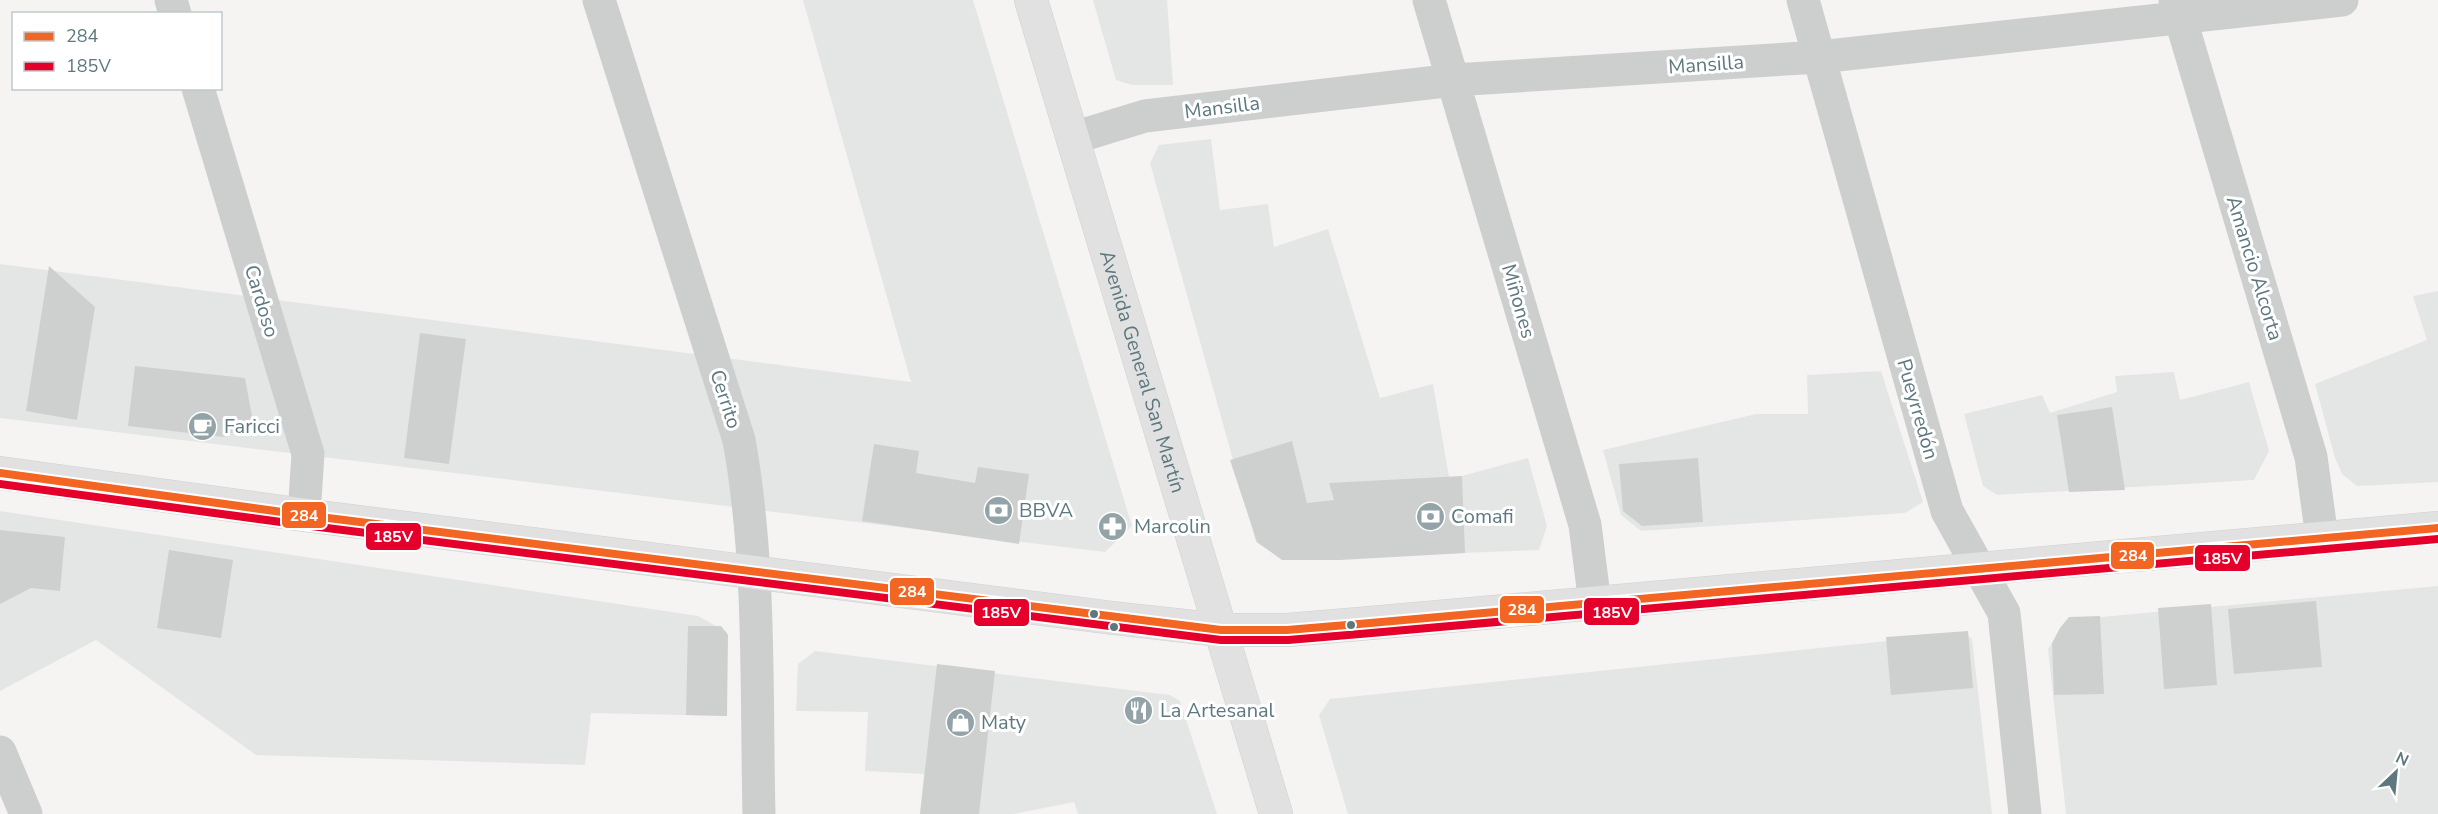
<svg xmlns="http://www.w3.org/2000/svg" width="2438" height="814" font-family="'Nunito Sans',sans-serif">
<rect width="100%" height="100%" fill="#f5f4f3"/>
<!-- built -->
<path fill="#e4e6e6" d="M 803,0 L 973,0 L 1132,526 L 1105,552 L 0,418 L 0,264 L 911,382 Z
M 1093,0 L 1167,0 L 1173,85 L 1132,85 L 1116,80 Z
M 1211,139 L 1220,210 L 1268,204 L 1274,247 L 1328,229 L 1380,398 L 1433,384 L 1449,477 L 1462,476 L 1528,458 L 1547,526 L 1539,550 L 1283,560 L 1256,542 L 1150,163 L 1159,145 Z
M 2438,291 L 2438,482 L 2357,486 L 2342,474 L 2335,458 L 2315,384 L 2427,340 L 2413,296 Z
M 1881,371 L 1923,502 L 1905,513 L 1641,531 L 1621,515 L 1603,450 L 1756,414 L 1808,414 L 1807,375 Z
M 2174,372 L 2180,400 L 2249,382 L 2269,451 L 2254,480 L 1997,495 L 1983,486 L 1964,414 L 2042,395 L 2050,413 L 2117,392 L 2115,376 Z
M 0,511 L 698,616 L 727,632 L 727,716 L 591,713 L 585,765 L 256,755 L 96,640 L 0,691 Z
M 2438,586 L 2438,814 L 2066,814 L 2048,649 L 2069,620 Z
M 1964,633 L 1972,639 L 1992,814 L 1348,814 L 1319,715 L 1330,699 Z
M 815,651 L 1170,695 L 1180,701 L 1217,814 L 1078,814 L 1074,802 L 1014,814 L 920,814 L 924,774 L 865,771 L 868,712 L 796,711 L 798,664 Z"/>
<!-- building -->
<path fill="#ced0d0" d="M 49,266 L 95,307 L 77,420 L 26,411 Z
M 420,333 L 466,339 L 449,464 L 404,458 Z
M 135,366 L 245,378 L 253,422 L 224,437 L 128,426 Z
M 2112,407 L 2125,490 L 2069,492 L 2057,415 Z
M 1292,441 L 1307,503 L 1334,500 L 1329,483 L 1462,476 L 1465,553 L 1340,560 L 1282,560 L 1257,542 L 1230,460 Z
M 874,444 L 919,451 L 916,473 L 975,483 L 978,467 L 1029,474 L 1019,544 L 862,521 Z
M 1698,458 L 1703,522 L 1642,526 L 1623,511 L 1619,464 Z
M 0,530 L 65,537 L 60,591 L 31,588 L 0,604 Z
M 169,550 L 233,560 L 221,638 L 157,628 Z
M 2316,601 L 2322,667 L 2234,674 L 2228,609 Z
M 2211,604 L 2217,685 L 2164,689 L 2158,608 Z
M 2100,616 L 2104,694 L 2054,695 L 2052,643 L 2060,628 L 2069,617 Z
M 688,626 L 721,626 L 728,635 L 727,716 L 686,715 Z
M 1968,631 L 1973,688 L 1891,695 L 1886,637 Z
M 937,664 L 995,671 L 979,814 L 920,814 Z"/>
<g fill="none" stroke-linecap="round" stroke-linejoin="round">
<defs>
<g id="major">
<path id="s1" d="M 1031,0 L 1276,814"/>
<path d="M 0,473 L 304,515 L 1113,618 L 1221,630 L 1287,630 L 1359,624 L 2438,528"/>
</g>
</defs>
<!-- major casing -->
<use href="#major" stroke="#cfd1d1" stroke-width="34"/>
<!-- minor -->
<path stroke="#cdcfce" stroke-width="33" d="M 171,0 L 175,14
M 599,0 L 739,440 C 761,562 756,690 759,814
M 1429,0 L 1585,525 L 1595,604
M 1803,0 L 1947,511 L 2004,613 L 2025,814
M 2175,0 L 2311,457 L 2322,538
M 198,88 L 308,454 L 304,515
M 1073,138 L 1145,116 L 1454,80 L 1819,57 L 2342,0
M 0,752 L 26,814"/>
<!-- major -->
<use href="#major" stroke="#e1e1e1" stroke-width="33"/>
<defs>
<path id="bus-1" d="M 0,473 L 304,515 L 1221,630 L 1287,630 L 1359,624 L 2438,528"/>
<path id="bus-2" d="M 0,484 L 303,525 L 1221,640 L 1288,640 L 1360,634 L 2438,539"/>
</defs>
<!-- bus-1 casing -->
<use href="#bus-1" stroke="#fff" stroke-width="12"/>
<!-- bus-2 casing -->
<use href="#bus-2" stroke="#fff" stroke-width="12"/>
<!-- bus-1 -->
<use href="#bus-1" stroke="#f26522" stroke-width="8"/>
<!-- bus-2 -->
<use href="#bus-2" stroke="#e4002b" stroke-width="8"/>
</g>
<!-- icons -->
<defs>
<symbol id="cafe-disc" viewBox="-11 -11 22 22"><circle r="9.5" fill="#93a3a8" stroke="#fff"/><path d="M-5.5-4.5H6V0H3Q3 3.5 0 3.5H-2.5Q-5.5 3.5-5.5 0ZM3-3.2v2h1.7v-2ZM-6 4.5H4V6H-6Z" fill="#fff"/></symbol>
<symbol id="bank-disc" viewBox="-11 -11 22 22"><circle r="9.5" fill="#93a3a8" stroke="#fff"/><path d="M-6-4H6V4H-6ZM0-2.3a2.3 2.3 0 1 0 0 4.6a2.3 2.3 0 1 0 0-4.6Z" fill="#fff"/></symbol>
<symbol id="pharmacy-disc" viewBox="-11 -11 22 22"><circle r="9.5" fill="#93a3a8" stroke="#fff"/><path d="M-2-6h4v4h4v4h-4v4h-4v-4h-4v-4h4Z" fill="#fff"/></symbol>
<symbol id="restaurant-disc" viewBox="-11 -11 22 22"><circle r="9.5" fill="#93a3a8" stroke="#fff"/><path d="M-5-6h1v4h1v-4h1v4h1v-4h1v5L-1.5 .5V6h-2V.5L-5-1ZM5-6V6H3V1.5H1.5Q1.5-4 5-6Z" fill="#fff"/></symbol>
<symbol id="shop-disc" viewBox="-11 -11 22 22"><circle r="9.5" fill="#93a3a8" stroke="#fff"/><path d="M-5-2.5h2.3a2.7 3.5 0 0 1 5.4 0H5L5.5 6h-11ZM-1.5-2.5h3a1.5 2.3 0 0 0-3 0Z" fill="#fff"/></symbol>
</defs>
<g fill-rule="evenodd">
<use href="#cafe-disc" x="186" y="410" width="33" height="33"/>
<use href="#bank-disc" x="982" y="494" width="33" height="33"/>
<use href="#bank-disc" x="1414" y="500" width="33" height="33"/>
<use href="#pharmacy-disc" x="1096" y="510" width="33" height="33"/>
<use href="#restaurant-disc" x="1122" y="694" width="33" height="33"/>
<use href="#shop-disc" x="944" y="706" width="33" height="33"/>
</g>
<!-- markers -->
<g fill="#5e7880" stroke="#fff" stroke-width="2">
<circle cx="1094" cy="614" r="5"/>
<circle cx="1351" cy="625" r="5"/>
<circle cx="1114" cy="627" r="5"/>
</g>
<g text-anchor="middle" stroke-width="6" stroke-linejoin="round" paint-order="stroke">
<!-- street labels -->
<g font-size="20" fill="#5e7880" stroke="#fff">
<text transform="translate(1706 64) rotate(-4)" y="7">Mansilla</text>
<text transform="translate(1222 107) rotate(-7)" y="7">Mansilla</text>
<text transform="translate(2255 268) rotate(73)" y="7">Amancio Alcorta</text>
<text transform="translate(262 301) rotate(73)" y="7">Cardoso</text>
<text transform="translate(1519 301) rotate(74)" y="7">Miñones</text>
<text dy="7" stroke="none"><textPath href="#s1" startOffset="388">Avenida General San Martín</textPath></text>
<text transform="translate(726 399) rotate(72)" y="7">Cerrito</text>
<text transform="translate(1918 409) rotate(74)" y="7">Pueyrredón</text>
</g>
<!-- poi labels -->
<g font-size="20" fill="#5e7880" stroke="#fff" text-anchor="start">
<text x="224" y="433">Faricci</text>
<text x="1019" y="517">BBVA</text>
<text x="1451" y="523">Comafi</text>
<text x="1134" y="533">Marcolin</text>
<text x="1160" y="717">La Artesanal</text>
<text x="981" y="729">Maty</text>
</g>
</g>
<g stroke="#fff" stroke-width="2">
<rect x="281" y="501" width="46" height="28" rx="6" fill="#f26522"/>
<rect x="365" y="522" width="57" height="29" rx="6" fill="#e4002b"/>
<rect x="2110" y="541" width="45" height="29" rx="6" fill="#f26522"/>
<rect x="2194" y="544" width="57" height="28" rx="6" fill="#e4002b"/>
<rect x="889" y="577" width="46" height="29" rx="6" fill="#f26522"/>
<rect x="1499" y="595" width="46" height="29" rx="6" fill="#f26522"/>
<rect x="1583" y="597" width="57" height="29" rx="6" fill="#e4002b"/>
<rect x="973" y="598" width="57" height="29" rx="6" fill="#e4002b"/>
</g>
<g font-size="16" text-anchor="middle" font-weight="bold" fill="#fff">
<text x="304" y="521">284</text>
<text x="393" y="542">185V</text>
<text x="2133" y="561">284</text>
<text x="2222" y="564">185V</text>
<text x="912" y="597">284</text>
<text x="1522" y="615">284</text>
<text x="1612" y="618">185V</text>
<text x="1001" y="618">185V</text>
</g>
<!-- legend -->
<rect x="12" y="12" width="210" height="78" fill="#ffffff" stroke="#bfc9cc" stroke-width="1.5"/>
<rect x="24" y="32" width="30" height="9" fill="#f26522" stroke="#bfc9cc" stroke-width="1.5"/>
<text x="66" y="42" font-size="18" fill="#5e7880">284</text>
<rect x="24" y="62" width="30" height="9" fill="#e4002b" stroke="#bfc9cc" stroke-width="1.5"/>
<text x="66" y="72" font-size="18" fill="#5e7880">185V</text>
<!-- north arrow -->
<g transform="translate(2396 772) rotate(26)" stroke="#ffffff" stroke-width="4.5" paint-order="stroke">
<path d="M0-4.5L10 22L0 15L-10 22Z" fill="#5e7880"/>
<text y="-9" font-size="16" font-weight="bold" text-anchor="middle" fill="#5e7880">N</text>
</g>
</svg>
